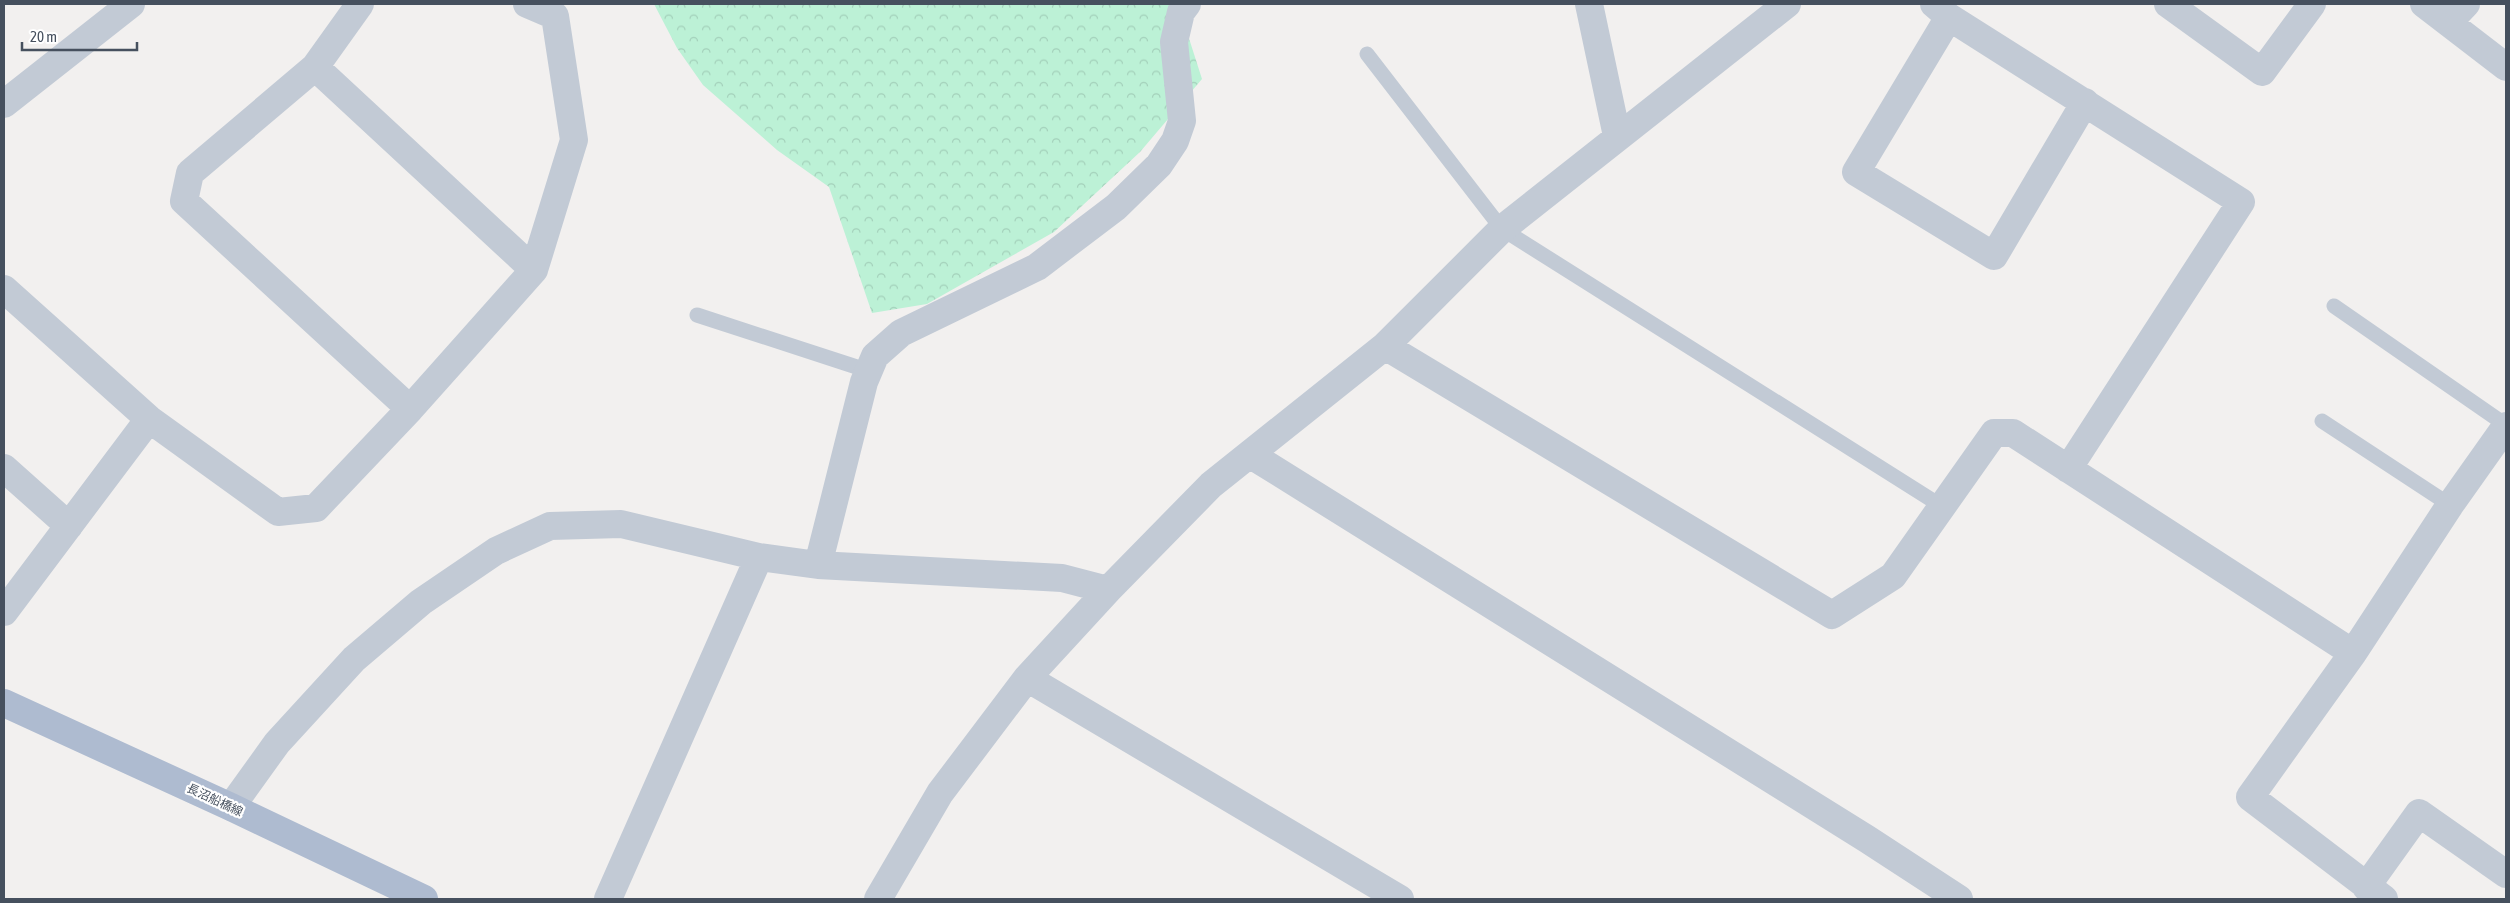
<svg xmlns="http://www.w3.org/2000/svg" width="2510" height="903" font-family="'Asap Condensed','Noto Sans JP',sans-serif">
<defs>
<pattern id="forest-crowns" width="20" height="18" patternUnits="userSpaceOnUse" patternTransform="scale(1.25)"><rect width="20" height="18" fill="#bcf1d6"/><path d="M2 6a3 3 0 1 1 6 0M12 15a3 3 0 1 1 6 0" fill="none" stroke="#a3d0ba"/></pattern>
</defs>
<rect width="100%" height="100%" fill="#f2f0ef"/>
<!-- forest -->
<path fill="url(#forest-crowns)" d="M 654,4 L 1178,4 L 1202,79 L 1140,152 L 1054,232 L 927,304 L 872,313 L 829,187 L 777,150 L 703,85 L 677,48 Z"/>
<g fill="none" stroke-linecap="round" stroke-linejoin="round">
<!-- lane -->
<path stroke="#c2cad5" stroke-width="15" d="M 1367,54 L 1502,229 L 1943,507
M 2334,306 L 2506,425
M 697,315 L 869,371
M 2322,421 L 2450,505"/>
<!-- street -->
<path stroke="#c2cad5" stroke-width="28" d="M 360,4 L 315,67 L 190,173 L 184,201 L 410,409
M 1589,4 L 1617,136
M 1934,4 L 1949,17 L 2241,202 L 2068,469
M 2168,4 L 2262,72 L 2312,4
M 2424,4 L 2506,67
M 1949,17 L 1856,172 L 1994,256 L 2085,102
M 2449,22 L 2466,4
M 315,67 L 534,270
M 4,104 L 131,4
M 4,289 L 149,419 L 278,512 L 316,508 L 410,409 L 534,270 L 574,140 L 555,16 L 527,4
M 1385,346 L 1832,615 L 1893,576 L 1994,433 L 2013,433 L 2353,653
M 1251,455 L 1867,839 L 1959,899
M 4,468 L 69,526
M 818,565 L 864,382 L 875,356 L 901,333 L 1037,267 L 1116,207 L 1159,165 L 1175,141 L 1182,121 L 1174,42 L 1181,12 L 1187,4
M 4,612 L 149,419
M 1027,678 L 1400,899
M 231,807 L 277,743 L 354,659 L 421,602 L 496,551 L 550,526 L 621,524 L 759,557
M 2366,887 L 2419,813 L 2506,874
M 608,899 L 759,557 L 818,565 L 1062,578 L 1108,590
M 878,899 L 940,793 L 1027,678 L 1108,590 L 1211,485 L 1385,346 L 1502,229 L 1787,4
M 2384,899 L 2250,797 L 2353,653 L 2450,505 L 2506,426"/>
<!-- primary -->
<path stroke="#aebbd0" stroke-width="28" d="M 4,703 L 231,807 L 424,899"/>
</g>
<g text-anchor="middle" stroke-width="4.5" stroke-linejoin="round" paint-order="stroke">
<!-- street labels -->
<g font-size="12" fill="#46505e" stroke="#fff">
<text transform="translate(215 800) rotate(25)" y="4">長沼船橋線</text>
</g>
</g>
<!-- border -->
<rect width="2510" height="903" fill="none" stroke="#46505e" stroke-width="10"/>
<!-- scale -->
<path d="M22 42v8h115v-8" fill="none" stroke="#46505e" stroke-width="2.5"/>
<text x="30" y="42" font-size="15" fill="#46505e" stroke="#ffffff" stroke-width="4" paint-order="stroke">20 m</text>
</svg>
